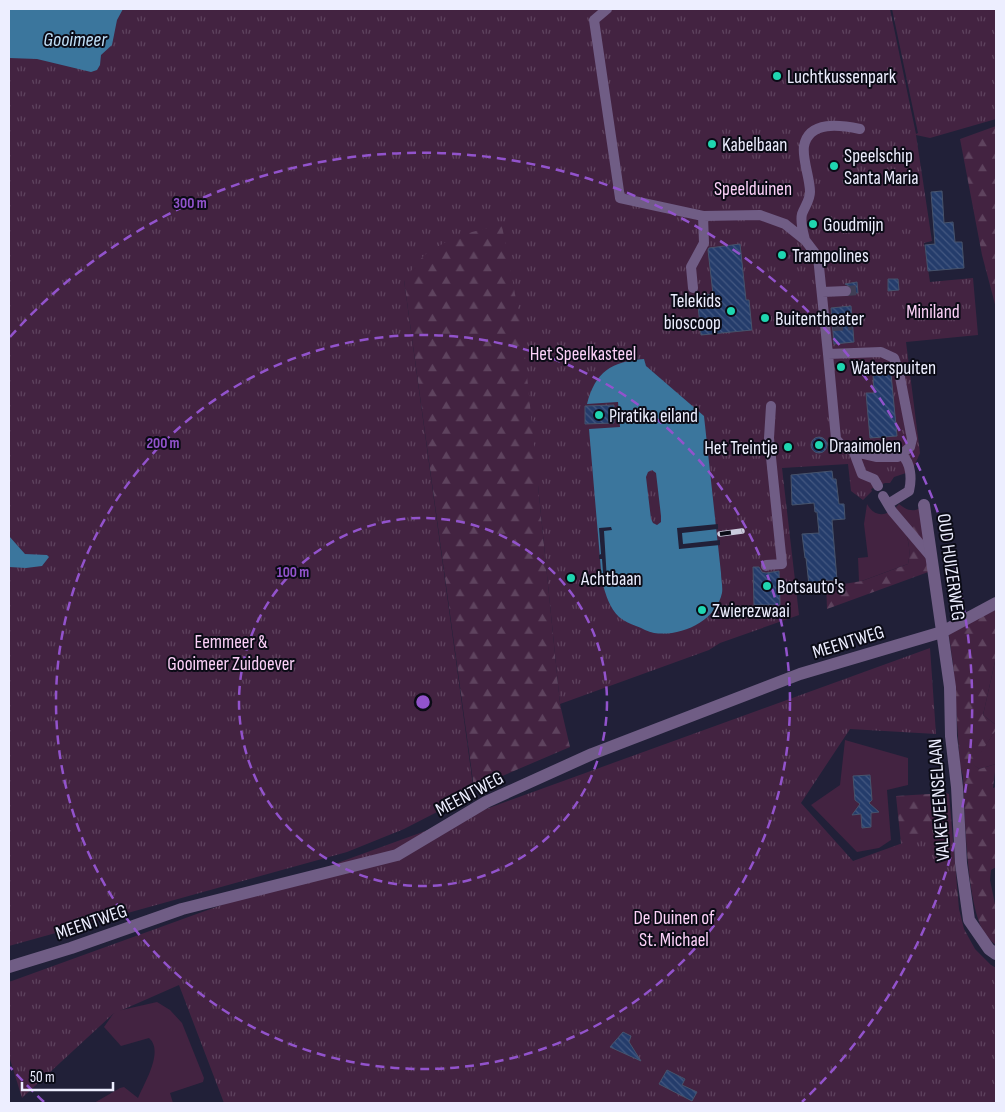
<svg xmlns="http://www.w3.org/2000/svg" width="1005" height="1112" font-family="'Sofia Sans Condensed',sans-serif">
<defs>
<pattern id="forest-firs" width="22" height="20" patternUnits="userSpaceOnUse" patternTransform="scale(1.25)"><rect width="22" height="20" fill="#432341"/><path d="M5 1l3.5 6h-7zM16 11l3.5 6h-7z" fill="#5e435e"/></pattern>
<pattern id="park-tufts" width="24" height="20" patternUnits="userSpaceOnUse" patternTransform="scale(1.25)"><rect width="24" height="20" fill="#432341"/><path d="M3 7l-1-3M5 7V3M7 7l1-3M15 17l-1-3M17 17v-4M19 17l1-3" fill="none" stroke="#5e435e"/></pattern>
<pattern id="building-back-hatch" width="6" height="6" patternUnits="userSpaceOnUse" patternTransform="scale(1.25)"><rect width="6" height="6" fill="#243c6b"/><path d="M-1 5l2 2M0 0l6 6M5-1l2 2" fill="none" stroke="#445881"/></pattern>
</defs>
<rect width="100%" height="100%" fill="#212038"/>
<!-- grass -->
<path fill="#432341" d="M 867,504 C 874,517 886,517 896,507 C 903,525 913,544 908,564 L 859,582 L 858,558 L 868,557 L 864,524 Z
M 996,657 L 996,725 L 983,715 Z
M 996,730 L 996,764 L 979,769 L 972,764 Z
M 845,740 L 908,758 L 908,785 L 887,790 L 891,840 L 879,848 L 857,852 L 811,805 L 840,785 Z
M 157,1002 L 170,1010 L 182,1023 L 204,1078 L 203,1082 L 170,1093 L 173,1103 L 94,1103 L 120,1088 L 124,1087 L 138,1098 C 145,1082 164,1051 149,1038 L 121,1046 L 104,1027 L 113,1014 L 117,1011 Z"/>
<!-- forest -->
<path fill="url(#forest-firs)" d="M 496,65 L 542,475 L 538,485 L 560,704 L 570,747 L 474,788 L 404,280 L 9,266 Z
M 996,126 L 996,308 L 982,255 L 960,139 Z
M 899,504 C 906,510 913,513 922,507 L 931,571 L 827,609 L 826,581 L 835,581 L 838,585 L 862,581 L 908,564 C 913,544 903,525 896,507 Z
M 996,610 L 996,657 L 983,715 L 996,725 L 996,730 L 973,764 L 979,769 L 996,764 L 993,788 L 996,787 L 996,867 L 991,870 L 990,880 L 996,909 L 996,945 C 993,943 990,940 987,937 C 966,911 965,812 963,776 L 960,766 L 953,664 L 948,629 Z
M 946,793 L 949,794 L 959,909 L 964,929 L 975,949 L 990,964 L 996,1071 L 904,872 L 896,796 Z"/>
<!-- park -->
<path fill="url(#park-tufts)" d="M 9,9 L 890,9 L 916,134 L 918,133 L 892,9 L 996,9 L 996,119 L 930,138 L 916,135 L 932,241 L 924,243 L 930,282 L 973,278 L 978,335 L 906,342 L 920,453 L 912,471 L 894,477 L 890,483 L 885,483 L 871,489 L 872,491 L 863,500 L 851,491 L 848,464 L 782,468 L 799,615 L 720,643 L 709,650 L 560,704 L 523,336 L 502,226 C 475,229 449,238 426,254 C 418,260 411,272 404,280 L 474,793 L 404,829 L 347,852 L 9,946 Z
M 930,648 L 936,734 L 850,729 L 801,803 L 853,861 L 922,836 L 944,801 L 962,947 L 996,968 L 996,1103 L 224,1103 L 179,985 L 113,1014 L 22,1098 L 9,1056 L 9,982 Z"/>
<!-- water -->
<path fill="#3b769d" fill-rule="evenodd" d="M 9,9 L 123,9 L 117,20 L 112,45 L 101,55 L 100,65 L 97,70 L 91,72 L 37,59 L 9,58 Z
M 644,359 L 646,366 L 704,416 L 721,573 C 721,579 723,587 722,593 C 716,621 681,637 654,633 C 648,632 642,628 636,626 C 630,624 624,621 619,617 C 609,607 606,595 602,582 L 589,429 L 620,427 L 618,402 L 587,404 C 595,372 612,361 644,359 ZM 652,470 L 656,473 L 661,516 L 661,522 L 657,525 L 653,523 L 651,519 L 646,477 L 648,472 Z
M 9,536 L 25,554 L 47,555 L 49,557 L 42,566 L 26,568 L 9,567 Z"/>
<!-- pier -->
<path fill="#212038" d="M 718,524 L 718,529 L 682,533 L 683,544 L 720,540 L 720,545 L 679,549 L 677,528 Z
M 611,527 L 612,530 L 604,531 L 607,581 L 617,581 L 617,585 L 604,586 L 602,559 L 599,559 L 599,555 L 601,554 L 599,528 Z"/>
<!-- building -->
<path fill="url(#building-back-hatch)" stroke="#46536c" d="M 942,191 L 944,223 L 953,222 L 955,242 L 962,242 L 964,268 L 928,271 L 925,245 L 935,244 L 931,192 Z
M 740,244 L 746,300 L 749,300 L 752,330 L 701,335 L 697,296 L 713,294 L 708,250 L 709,248 Z
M 888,279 L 898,279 L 899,290 L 888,291 Z
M 857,282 L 858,293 L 852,293 L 851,287 L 845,284 Z
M 851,306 L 854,342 L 834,344 L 831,308 Z
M 891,374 L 897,436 L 870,438 L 866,393 L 874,393 L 873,375 Z
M 614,405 L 614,423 L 585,424 L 585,406 Z
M811 445a8 8 0 1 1 16 0a8 8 0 1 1-16 0Z
M 832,471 L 833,479 L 836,479 L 839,504 L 844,504 L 845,519 L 832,520 L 837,580 L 819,581 L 820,584 L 809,585 L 806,558 L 805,558 L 802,534 L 819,533 L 817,512 L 815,512 L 814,503 L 792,505 L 791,475 Z
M 753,567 L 759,567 L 762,572 L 766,573 L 779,571 L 780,605 L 754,605 Z
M 870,775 L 872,800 L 869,803 L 879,812 L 871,813 L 871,827 L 862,828 L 861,814 L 852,815 L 860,804 L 855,800 L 853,776 Z
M 623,1032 L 631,1036 L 629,1042 L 641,1061 L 610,1047 Z
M 667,1070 L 685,1079 L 682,1085 L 697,1092 L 692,1101 L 659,1084 Z"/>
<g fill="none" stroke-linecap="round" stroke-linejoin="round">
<!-- pedestrian-tunnel -->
<path stroke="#403f56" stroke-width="10" stroke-dasharray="10 5" stroke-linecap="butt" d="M 846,291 L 858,290
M 833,326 L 852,325"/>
<!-- pedestrian -->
<path stroke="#705d85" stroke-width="10" d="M 607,9 L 594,20 L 620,198 L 703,216
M 805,240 C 803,232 800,222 802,214 C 805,206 810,200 810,192 C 810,178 802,159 804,146 C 809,120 841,125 860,129
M 693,288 L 691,267 L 704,243 L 703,216 L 760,215 L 785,224 L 805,240 L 818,257 L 828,354
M 822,292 L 846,291
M 881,352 L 894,358 L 899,372 L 912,439 L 910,447 L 898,457 L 876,457 L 863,454 L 843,447 L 836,439 L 828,354 Z
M 853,450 L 862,474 L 874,479 L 878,486
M 883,496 L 892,511 L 931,557
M 888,504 L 909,491 C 912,479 911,463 902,455
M 766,566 L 766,565 L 782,564 L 769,438 L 771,406"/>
<!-- minor -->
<path stroke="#705d85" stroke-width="12" d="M 924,505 L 950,687 L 951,736 L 957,787 L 961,863 L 969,920 L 989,949 L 996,954
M 9,967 L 71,948 L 182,909 L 397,855 L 486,802 L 592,754 L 800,674 L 942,632 L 996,603"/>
<defs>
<path id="rail" d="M 720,534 L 742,531"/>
</defs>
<!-- rail casing -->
<use href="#rail" stroke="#ccccdf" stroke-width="5.5"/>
<!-- rail -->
<use href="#rail" stroke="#0b0b16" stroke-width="4" stroke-dasharray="11" stroke-linecap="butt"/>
</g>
<!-- distance rings -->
<g fill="none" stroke="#9253cc" stroke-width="2.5" stroke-dasharray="9 6">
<circle cx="423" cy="702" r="184"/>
<circle cx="423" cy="702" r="367"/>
<path d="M44 1102A551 551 0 0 1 10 1067M10 337A551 551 0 1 1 802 1102"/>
</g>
<!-- markers -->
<g fill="#1fd5b0" stroke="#0b0b16" stroke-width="2">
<circle cx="777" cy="76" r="5"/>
<circle cx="712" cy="144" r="5"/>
<circle cx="834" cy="166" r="5"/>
<circle cx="813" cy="224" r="5"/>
<circle cx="782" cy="255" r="5"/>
<circle cx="731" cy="311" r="5"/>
<circle cx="765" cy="318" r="5"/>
<circle cx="841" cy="367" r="5"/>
<circle cx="599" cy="415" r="5"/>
<circle cx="819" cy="445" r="5"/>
<circle cx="788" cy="447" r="5"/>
<circle cx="571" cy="578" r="5"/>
<circle cx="767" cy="586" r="5"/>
<circle cx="702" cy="610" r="5"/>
</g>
<g text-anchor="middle" stroke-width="4" stroke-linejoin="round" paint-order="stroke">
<!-- poi labels -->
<g font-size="19" fill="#edeeff" stroke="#0b0b16" text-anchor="start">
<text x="787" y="83">Luchtkussenpark</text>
<text x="722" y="151">Kabelbaan</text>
<text x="844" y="162">Speelschip<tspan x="844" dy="22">Santa Maria</tspan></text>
<text x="823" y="231">Goudmijn</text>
<text x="792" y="262">Trampolines</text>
<text x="721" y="307" text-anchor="end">Telekids<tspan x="721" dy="22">bioscoop</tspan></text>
<text x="775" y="325">Buitentheater</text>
<text x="851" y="374">Waterspuiten</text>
<text x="609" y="422">Piratika eiland</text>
<text x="829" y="452">Draaimolen</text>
<text x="778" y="454" text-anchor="end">Het Treintje</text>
<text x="581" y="585">Achtbaan</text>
<text x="777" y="593">Botsauto's</text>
<text x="712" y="617">Zwierezwaai</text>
</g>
<!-- park labels -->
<g font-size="19" fill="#fcd1f8" stroke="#0b0b16">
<text x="753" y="195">Speelduinen</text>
<text x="933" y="318">Miniland</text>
<text x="583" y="360">Het Speelkasteel</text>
<text x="231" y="648">Eemmeer &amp;<tspan x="231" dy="22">Gooimeer Zuidoever</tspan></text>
<text x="674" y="924">De Duinen of<tspan x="674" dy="22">St. Michael</tspan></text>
</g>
<!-- street labels -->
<g font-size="19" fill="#edeeff" stroke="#0b0b16">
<text transform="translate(952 567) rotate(82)" y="7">OUD HUIZERWEG</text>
<text transform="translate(848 641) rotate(-17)" y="7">MEENTWEG</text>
<text transform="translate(469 793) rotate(-28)" y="7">MEENTWEG</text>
<text transform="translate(938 800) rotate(-94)" y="7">VALKEVEENSELAAN</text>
<text transform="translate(91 921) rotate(-19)" y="7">MEENTWEG</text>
</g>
<!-- water labels -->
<g font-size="20" font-style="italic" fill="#c1e1f9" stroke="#0b0b16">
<text x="75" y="46">Gooimeer</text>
</g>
</g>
<circle cx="423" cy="702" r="8" fill="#9253cc" stroke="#0b0b16" stroke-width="2.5"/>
<g font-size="15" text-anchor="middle" font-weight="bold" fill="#9253cc" stroke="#0b0b16" stroke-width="4" stroke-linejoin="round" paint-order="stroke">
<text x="190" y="208">300 m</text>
<text x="163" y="448">200 m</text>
<text x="293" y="577">100 m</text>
</g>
<!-- border -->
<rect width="1005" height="1112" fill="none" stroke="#edeeff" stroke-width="20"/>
<!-- scale -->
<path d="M22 1082v8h91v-8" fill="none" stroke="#edeeff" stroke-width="2.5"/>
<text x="30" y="1082" font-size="15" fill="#edeeff" stroke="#0b0b16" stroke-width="4" paint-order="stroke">50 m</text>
</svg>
